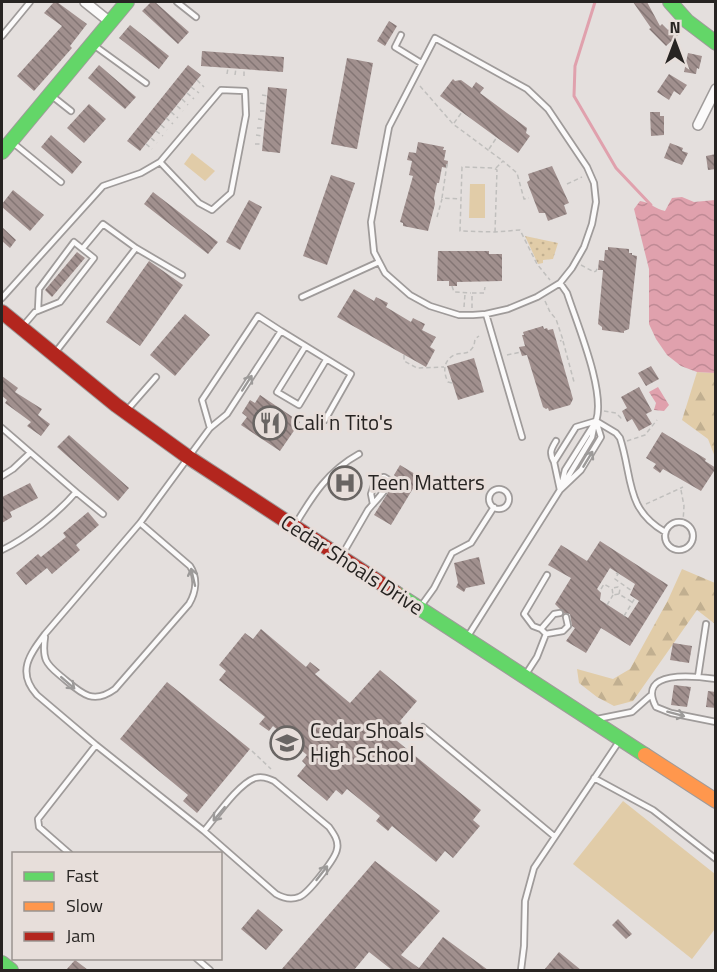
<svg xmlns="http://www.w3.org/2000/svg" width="717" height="972" font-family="'Titillium Web',sans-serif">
<defs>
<pattern id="forest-firs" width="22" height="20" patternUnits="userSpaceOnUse" patternTransform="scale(1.5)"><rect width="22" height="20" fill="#e1cca8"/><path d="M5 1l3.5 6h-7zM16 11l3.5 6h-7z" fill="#c1af90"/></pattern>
<pattern id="park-dots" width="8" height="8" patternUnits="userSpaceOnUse" patternTransform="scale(1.5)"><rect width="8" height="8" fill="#e1cca8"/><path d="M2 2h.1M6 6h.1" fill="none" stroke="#c1af90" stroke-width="1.8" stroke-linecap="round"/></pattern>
<pattern id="water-waves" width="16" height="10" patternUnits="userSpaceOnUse" patternTransform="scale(1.5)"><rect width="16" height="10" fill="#e0a1ad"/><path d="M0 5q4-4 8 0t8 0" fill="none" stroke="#c08a95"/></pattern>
<pattern id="building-back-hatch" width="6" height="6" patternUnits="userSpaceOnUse" patternTransform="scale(1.5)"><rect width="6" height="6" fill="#a1908e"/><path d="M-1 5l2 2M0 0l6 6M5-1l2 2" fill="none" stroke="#837574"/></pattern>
</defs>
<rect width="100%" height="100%" fill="#e4dfdd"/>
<!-- grass -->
<path fill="#e1cca8" d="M 192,153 L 215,171 L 205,181 L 184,164 Z
M 470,184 L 485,184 L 485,218 L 469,218 Z
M 623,801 L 715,874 L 715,929 L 692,959 L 573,864 Z"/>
<!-- forest -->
<path fill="url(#forest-firs)" d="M 697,372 L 715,373 L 715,457 L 708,439 L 682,420 Z
M 682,569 L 715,583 L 715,624 L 697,610 L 633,701 L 614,706 L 597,697 L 579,683 L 577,669 L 613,679 L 630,669 L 668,600 Z"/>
<!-- park -->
<path fill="url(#park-dots)" d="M 525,236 L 558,243 L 553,259 L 543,260 L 543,263 L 538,264 Z"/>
<!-- water -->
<path fill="url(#water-waves)" d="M 682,197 L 694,202 L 715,200 L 715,373 L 697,372 L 681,366 L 667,355 L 656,339 L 649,324 L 649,269 L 634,209 L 640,201 C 650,202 655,209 665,211 L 672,198 Z
M 658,387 L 669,405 L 664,411 L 654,410 L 656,403 L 649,392 Z"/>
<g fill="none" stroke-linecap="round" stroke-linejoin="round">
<!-- stream -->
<path stroke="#e0a1ad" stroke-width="3" d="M 595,2 L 575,66 L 574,96 L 616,168 L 651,205"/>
</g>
<!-- building -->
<path fill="url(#building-back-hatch)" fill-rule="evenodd" d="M 54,2 L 57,2 L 87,24 L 70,46 L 72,48 L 34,91 L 17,76 L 62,26 L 44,13 Z
M 151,2 L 155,2 L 189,32 L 178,44 L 142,11 Z
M 633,2 L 647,2 L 660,26 L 662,24 L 668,30 L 671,28 L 678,35 L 666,46 L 649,29 L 651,28 Z
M 389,21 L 397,26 L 385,46 L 377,41 Z
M 130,25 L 169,56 L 159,69 L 119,38 Z
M 202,51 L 284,57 L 283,72 L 201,66 Z
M 688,53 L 702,56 L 699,69 L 697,68 L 696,74 L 684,72 Z
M 347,58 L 373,63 L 357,149 L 331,144 Z
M 99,65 L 136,97 L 125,109 L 88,78 Z
M 188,65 L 201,75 L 140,151 L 127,141 Z
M 669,74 L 687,85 L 680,95 L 674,91 L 669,100 L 657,92 Z
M 453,79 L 455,81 L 461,80 L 472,88 L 476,82 L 484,88 L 480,93 L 527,128 L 526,133 L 530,136 L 518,153 L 440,96 Z
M 268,87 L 287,89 L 280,153 L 262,151 Z
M 89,104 L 106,119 L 84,143 L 67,128 Z
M 650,112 L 660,112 L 660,116 L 664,116 L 664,135 L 651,136 Z
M 51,135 L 82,162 L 72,174 L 41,147 Z
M 418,142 L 444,147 L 443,150 L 446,150 L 444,160 L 448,161 L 447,168 L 442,167 L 439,183 L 437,183 L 434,198 L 435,204 L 428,231 L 403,226 L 403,223 L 400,222 L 413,176 L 409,175 L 412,161 L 407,160 L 409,152 L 416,153 Z
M 670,143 L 683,148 L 682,151 L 688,153 L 682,165 L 664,158 Z
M 716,154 L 716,169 L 708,170 L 706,156 Z
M 552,166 L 569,203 L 564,205 L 567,214 L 548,221 L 545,213 L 539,213 L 527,182 L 530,180 L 528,174 Z
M 331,175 L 355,183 L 327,265 L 303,256 Z
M 13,190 L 44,215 L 30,231 L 2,207 L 2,204 Z
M 153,192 L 218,242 L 208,254 L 144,204 Z
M 249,200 L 262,207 L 240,250 L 226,242 Z
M 2,227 L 16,240 L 10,248 L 2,241 Z
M 608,247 L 629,249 L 629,253 L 632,253 L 632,255 L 637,256 L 629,329 L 624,331 L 624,333 L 602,330 L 602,327 L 598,324 L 603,270 L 598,270 L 599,260 L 604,261 L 605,250 L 608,250 Z
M 438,251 L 489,251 L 489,254 L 502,254 L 502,281 L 457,282 L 457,286 L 449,286 L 449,281 L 437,281 Z
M 77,252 L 85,258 L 52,297 L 45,290 Z
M 149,261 L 183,285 L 140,346 L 106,322 Z
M 354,289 L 374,301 L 376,297 L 388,303 L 386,307 L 411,322 L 413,318 L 425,324 L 422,330 L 436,337 L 430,347 L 435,350 L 426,367 L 337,317 Z
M 185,314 L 210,335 L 175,376 L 150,355 Z
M 543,326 L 544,329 L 547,328 L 548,330 L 553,329 L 573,399 L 570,405 L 549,411 L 548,408 L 546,409 L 543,407 L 527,355 L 522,356 L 519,347 L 525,346 L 522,335 L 524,335 L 523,332 Z
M 474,358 L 484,392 L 458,400 L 447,366 Z
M 651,366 L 659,379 L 646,386 L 638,373 Z
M 2,376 L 18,388 L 15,392 L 42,409 L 38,415 L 50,424 L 41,436 L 27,426 L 31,422 L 5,403 L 7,400 L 2,396 Z
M 639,387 L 652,411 L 646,414 L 652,424 L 639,431 L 632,419 L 627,422 L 622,411 L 627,408 L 621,397 Z
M 260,395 L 300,422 L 280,451 L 241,425 L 247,417 L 242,413 L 250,400 L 255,403 Z
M 662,432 L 706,459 L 705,461 L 716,468 L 701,491 L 663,469 L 660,473 L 653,468 L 656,464 L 646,458 Z
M 69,435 L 129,488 L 118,501 L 57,447 Z
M 400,465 L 420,477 L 391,525 L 374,515 L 397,478 L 394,475 Z
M 342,471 L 359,481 L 350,496 L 331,485 Z
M 30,483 L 38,498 L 10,512 L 12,517 L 2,523 L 2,497 Z
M 88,512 L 99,525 L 76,545 L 80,550 L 52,574 L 47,568 L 26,585 L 16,573 L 38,554 L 41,557 L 66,537 L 63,533 Z
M 600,541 L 668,585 L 630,646 L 601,628 L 586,653 L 566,641 L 575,628 L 572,626 L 570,614 L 564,613 L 555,604 L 571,578 L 548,565 L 561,545 L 587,561 ZM 610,568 L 635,584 L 630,595 L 639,601 L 628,618 L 600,600 L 601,593 L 597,589 Z
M 479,557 L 485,584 L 466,588 L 464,592 L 456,587 L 458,583 L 454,563 Z
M 261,629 L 306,667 L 310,662 L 320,670 L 315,674 L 350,703 L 380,670 L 417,701 L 400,721 L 402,723 L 391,736 L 481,810 L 473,820 L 480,826 L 453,858 L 445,851 L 436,862 L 392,826 L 388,831 L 376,821 L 380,816 L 347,789 L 342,795 L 336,790 L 327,801 L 297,776 L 306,765 L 302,761 L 307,755 L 273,726 L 269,731 L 259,724 L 265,717 L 219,680 L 226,671 L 219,665 L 245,633 L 253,639 Z
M 673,643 L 692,646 L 689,663 L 670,660 Z
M 167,682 L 250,749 L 197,813 L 183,801 L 188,795 L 120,739 Z
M 674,685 L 691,687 L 687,707 L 671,705 Z
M 708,691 L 716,692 L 716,708 L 706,707 Z
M 375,861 L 440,911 L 401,955 L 419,968 L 443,937 L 488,970 L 392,970 L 369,952 L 354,970 L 281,970 Z
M 258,909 L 283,930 L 266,950 L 241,929 Z
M 618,919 L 632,934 L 626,939 L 612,925 Z
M 559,952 L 581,970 L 544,970 Z
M 75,960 L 88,970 L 66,970 Z"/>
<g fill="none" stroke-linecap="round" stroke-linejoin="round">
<defs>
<path id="lane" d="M 177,2 L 196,17
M 401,35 L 395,47 L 421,63
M 2,36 L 30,2
M 435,38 L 527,89 L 548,109 L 587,167 L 594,183 L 596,202 L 592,224 L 584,247 L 572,268 L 560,283 L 537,297 L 508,309 L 486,314 L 473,315 L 459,315 L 430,306 L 410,295 L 385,273 L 374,252 L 371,222 L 389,127 Z
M 95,46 L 146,83
M 52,96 L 71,111
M 12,142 L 61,182
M 136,248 L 182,275
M 302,297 L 379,262
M 2,298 L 103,186 L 141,173 L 160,162 L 221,90 L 245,91 L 246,115 L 231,193 L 212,210 L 199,203 L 160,162
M 486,314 L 522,437
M 23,326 L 35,312 L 60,302 L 94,258 L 74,242 L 39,289 L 38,310
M 281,331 L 351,374 L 325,420
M 305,347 L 277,392 L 299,405 L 326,360
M 55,353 L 136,248 L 103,224 L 83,248
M 128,409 L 156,377
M 596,421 L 616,433 L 620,438 C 633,478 625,509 665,532
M 2,428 L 76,492 C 58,513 27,538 2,550
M 554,462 C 549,453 551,449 556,441
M 2,476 L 13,469 L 30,453
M 563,485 L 592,437 L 594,427
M 561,487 L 565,470 L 596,421
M489 499a10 10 0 1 1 20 0a10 10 0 1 1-20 0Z
M 560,490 L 581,470 L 601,437 L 596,421
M 76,492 L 103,514
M665 536a14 14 0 1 1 28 0a14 14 0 1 1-28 0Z
M 295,525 C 313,495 328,471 359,454
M 342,555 L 368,510 C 375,501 387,491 389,480 L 384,477 L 376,479 L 371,494 L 373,504
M 421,606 L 434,588 L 452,553 L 471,543 L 494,507
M 541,629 L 554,614 L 560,613
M 546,634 L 563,631 L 568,626 L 566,617
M 468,636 L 560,490 L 554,462 L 576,427 L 596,421 C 606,392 577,324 567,293 L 560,283
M 45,637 C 44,644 43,653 46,660 C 49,667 56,672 62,677 C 80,692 92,706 115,689 L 189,604 C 196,592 198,578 190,566 L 140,523
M 526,674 L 537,657 L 546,634 L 541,629 L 533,626 L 524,614 L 547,575
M 698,677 L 706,624
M 716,679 C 695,676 636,669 656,707 L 671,713 L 716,722
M 597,719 L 632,712 L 650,696
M 423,727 L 554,836
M 594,778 L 653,810 L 716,859
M 204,831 C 216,817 238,784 255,778 C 262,776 267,778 274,781 L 329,827 C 334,834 339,841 337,849 C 336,858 308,894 299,897 C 291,900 283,898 276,894 L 204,831 L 96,745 L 37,695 C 16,672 30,654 45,634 L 140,523 L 210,428 L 227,414 L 281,331 L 258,316 L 202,400 L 210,428
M 70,854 L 39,827 L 38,819 L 96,745
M 196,958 L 210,970
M 521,970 L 524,946 L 525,901 L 534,868 L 620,740"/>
<path id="street" d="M 85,2 L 110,22
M 698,125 L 716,89"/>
<path id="fast" d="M 670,2 L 687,21 L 716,43
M 2,152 L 127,2
M 396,593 L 645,755
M 2,963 L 11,970"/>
<path id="slow" d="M 645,755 L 716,801"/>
<path id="jam" d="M 2,312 L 116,405 L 188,457 L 396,593"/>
</defs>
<!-- lane casing -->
<use href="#lane" stroke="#9f9b9a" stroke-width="8"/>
<!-- street casing -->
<use href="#street" stroke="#9f9b9a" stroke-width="12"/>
<!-- fast casing -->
<use href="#fast" stroke="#9f9b9a" stroke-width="16"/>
<!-- slow casing -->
<use href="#slow" stroke="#9f9b9a" stroke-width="16"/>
<!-- jam casing -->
<use href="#jam" stroke="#9f9b9a" stroke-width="16"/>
<!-- path -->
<path stroke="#c0bfbd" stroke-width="1.5" stroke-dasharray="4.5 3" stroke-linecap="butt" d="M 227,74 L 228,68
M 235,75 L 236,68
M 244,76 L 244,69
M 197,80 L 204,87
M 420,86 L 453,124 L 503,161
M 191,87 L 199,93
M 187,93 L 194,99
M 262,95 L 268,96
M 182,99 L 188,105
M 260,103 L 267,104
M 177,106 L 183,111
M 260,111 L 266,111
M 171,112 L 178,118
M 166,118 L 173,124
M 258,119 L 265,120
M 454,123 L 462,112
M 161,125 L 167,130
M 257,128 L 264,128
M 156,131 L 163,136
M 256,135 L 263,136
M 151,138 L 157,143
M 146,144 L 152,149
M 255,144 L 263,144
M 489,149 L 497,137
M 447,164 L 442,198 L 460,199
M 496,168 L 503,161 L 517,173 L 524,199 L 529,198
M 567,184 L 582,177
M 437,217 L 442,199
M 495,232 L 497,170 L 494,168 L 462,167 L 460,231 L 495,232 L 520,230 L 537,264 L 550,280
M 581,265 L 594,272 L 596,271 L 598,267
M 452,286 L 454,292 L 471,293
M 545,301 L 550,312 L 556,319 L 563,340 L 560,341
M 464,307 L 465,294
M 472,308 L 472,293 L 484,293 L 485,287
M 563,341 L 574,382
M 404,355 L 404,361 L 417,368 L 444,367
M 507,355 L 521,352
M 452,383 L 448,382 C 443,372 443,361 454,355 C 459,353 464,354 469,352 L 474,346 L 475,339 L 479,336
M 604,411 L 616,413 L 621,418 L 624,416
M 627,441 L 645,435 L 657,420
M 681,490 L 684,506 L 683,522
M 646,504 L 683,487
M 616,573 L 618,574 L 615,579 L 632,591
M 601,589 L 604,584 L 611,588
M 619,594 L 620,589 L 618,587 L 612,588 L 613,595 L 619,594 L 632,602
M 607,605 L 613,595
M 624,616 L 635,598
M 252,751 L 271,769"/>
<!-- lane -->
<use href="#lane" stroke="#fbfafa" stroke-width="4.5"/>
<!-- street -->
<use href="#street" stroke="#fbfafa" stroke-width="9"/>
<!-- fast -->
<use href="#fast" stroke="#63d668" stroke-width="14"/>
<!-- slow -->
<use href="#slow" stroke="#ff974d" stroke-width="14"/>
<!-- jam -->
<use href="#jam" stroke="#b3261e" stroke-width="14"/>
</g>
<!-- one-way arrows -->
<defs><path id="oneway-shaft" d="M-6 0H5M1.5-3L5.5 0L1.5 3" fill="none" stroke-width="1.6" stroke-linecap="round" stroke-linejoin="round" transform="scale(1.5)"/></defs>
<g stroke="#9c9a99">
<use href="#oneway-shaft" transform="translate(247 383) rotate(-57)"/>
<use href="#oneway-shaft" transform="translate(588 459) rotate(-59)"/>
<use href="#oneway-shaft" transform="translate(193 577) rotate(-103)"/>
<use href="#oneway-shaft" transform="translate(68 683) rotate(41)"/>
<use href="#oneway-shaft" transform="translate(676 714) rotate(15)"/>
<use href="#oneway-shaft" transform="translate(219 814) rotate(130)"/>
<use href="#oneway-shaft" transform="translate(322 873) rotate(-52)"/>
</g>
<!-- icons -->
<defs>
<symbol id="restaurant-ring" viewBox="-11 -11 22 22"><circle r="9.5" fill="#e7deda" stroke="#696563" stroke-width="1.5"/><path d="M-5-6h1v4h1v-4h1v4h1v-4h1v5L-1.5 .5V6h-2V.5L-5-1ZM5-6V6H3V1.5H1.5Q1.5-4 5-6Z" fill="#696563"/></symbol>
<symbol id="hospital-ring" viewBox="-11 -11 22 22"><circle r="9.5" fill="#e7deda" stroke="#696563" stroke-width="1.5"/><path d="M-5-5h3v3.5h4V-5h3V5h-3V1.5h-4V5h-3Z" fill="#696563"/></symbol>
<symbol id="school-ring" viewBox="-11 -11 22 22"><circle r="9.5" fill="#e7deda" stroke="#696563" stroke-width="1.5"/><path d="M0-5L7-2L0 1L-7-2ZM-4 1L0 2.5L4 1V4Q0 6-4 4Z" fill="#696563"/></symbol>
</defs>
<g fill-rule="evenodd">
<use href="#restaurant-ring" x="251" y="404" width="38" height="38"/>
<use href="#hospital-ring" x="326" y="464" width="38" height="38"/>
<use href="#school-ring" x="268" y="724" width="38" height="38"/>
</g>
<g text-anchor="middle" stroke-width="6" stroke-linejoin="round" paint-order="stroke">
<!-- poi labels -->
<g font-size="21" fill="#272422" stroke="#e7deda" text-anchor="start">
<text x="293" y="430">Cali n Tito's</text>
<text x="368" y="490">Teen Matters</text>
<text x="310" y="738">Cedar Shoals<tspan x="310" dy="24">High School</tspan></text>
</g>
<!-- street labels -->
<g font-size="21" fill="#272422" stroke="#e7deda">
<text transform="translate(352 565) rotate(33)" y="7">Cedar Shoals Drive</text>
</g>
</g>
<!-- border -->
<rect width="717" height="972" fill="none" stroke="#272422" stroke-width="6"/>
<!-- legend -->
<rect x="12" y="852" width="210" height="108" fill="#e7deda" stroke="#9a9490" stroke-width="1.5"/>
<rect x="24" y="872" width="30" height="9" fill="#63d668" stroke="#9a9490" stroke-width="1.5"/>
<text x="66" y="882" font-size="18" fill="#272422">Fast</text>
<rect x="24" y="902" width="30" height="9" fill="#ff974d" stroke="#9a9490" stroke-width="1.5"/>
<text x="66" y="912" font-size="18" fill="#272422">Slow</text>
<rect x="24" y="932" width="30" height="9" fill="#b3261e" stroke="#9a9490" stroke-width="1.5"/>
<text x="66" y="942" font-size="18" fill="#272422">Jam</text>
<!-- north arrow -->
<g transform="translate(675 42)" stroke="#e7deda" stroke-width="4.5" paint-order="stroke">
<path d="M0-4.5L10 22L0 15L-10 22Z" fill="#272422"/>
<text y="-9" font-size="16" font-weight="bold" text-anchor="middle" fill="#272422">N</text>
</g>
</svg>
